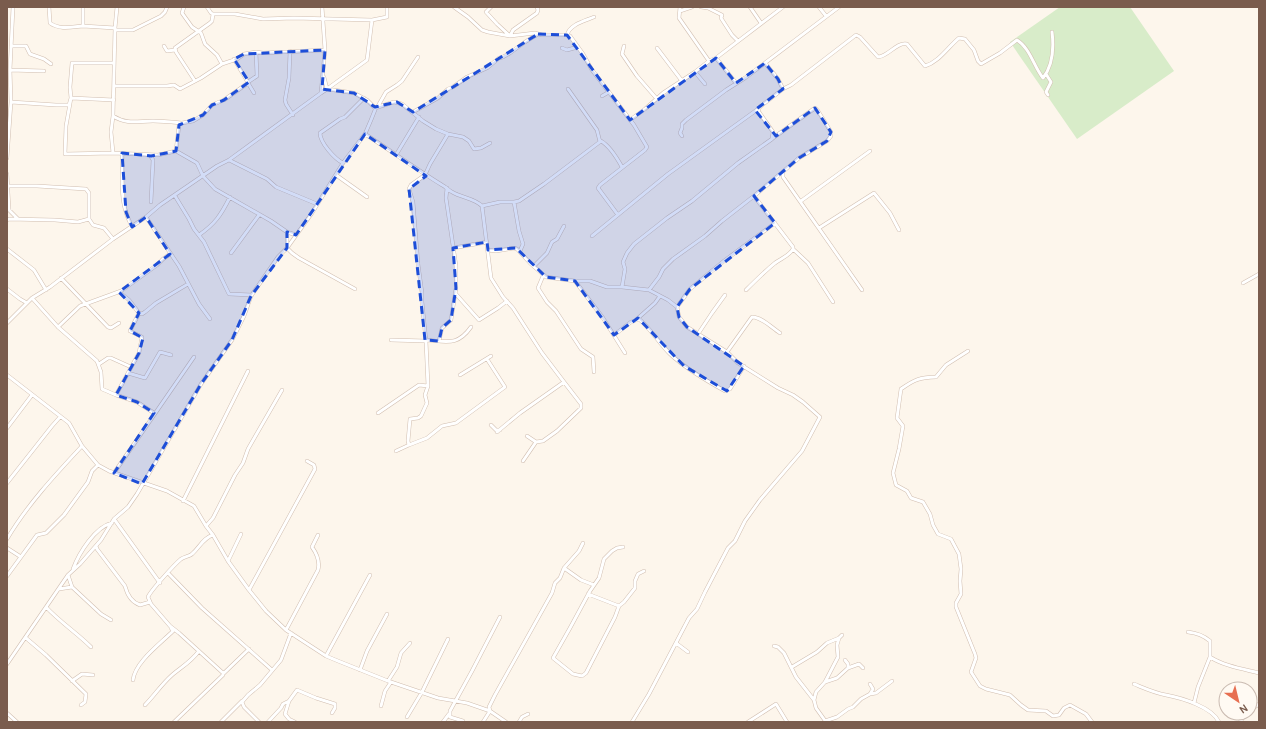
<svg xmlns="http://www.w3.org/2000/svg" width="1266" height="729" font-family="Karla,sans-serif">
<rect width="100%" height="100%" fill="#fdf6ec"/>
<!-- green -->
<path fill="#d8ecc9" d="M 1060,7 L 1130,7 L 1174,71 L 1077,139 L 1010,42 Z"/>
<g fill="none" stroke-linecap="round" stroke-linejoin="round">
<defs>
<path id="minor" d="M 49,7 L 50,23 C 59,30 72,27 83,26
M 83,7 L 83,26 L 115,28
M 117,7 L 115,28 L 113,116 C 127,125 138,121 153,121 C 163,121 172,122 182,123
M 184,7 L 182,13 L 192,27 L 201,33 L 205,44 L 217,55 L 222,64
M 207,7 L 211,13 L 213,14 L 235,14 L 263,19 L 294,18 L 372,20 L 387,17 L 387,7
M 454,7 L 468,17 L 482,30 L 488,32 L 510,36 L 535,33 L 542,35 L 567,35 L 570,36 L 583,54 L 592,70 L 634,125 L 647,147 L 645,150 L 600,185 L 598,188 L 618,215
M 491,7 L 486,12 L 497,24 L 510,36 L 513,30 L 537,13 L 538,10 L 537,7
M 680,7 L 679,18 L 709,61
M 701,7 L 708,8 L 722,15 L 721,18 L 732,35 L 738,41
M 750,7 L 761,23
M 819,7 L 826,16
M 680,11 L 692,7
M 115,30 L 133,30 L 161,16 L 165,12 L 167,7
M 567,35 C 570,24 585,21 594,17
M 11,46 L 26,46 L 30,54 L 44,59 L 51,64
M 164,46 L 167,51 L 175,50
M 624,46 L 622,54 L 637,76 L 657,99
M 562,48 L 567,50 L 578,47
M 657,48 L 682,81
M 290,51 L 289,78 L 285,100 L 286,104 L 293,115
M 716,58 L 736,83
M 765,63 L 778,79 L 783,89
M 10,70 L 44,71
M 695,72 L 705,84
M 1046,74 L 1051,82 L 1046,92 L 1048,95
M 324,77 L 327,89 L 367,60 L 372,20
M 195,81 L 176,52 L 175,48 L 210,23 L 212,21 L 213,14
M 248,82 L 257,76 L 256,52
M 248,83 L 254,93
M 114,86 L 167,86 L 174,85 L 180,89 L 201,78 L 222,64 L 237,59 L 244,54 L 256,52 L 263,53 L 325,50
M 568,89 L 597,130 L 600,142
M 602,96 L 609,92
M 11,102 L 56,105 L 69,105 L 71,98 L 70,87 L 72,63 L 114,63
M 378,106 L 386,92 L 397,85 L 402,81 L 418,57
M 375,108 L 394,102 L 402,104 L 423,121 L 436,129 L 448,134 L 463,137 L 469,141 L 474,149 L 481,148 L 490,143
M 413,112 L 438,98 L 448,89 L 453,87 L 467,77 L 487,68 L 499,58 L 503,57 L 510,53 L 525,42 L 538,34
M 113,116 L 111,132 L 113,153 L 158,155 L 176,151 L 197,163 L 203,176 L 215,189 L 271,221 L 287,232 L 296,235
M 630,120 L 645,109 L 663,93 L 695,72 L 709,61 L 716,58 L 783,7
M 365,134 C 391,151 416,169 442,185 C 446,187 448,190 452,192 C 462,198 474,198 482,206 L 491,278 L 503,297 L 513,308 L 542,353 L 564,382
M 682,136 L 680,133 L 682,128 L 682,124 L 686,120 L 726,90 L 745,78 L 839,7
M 176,151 L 179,125 L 182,123 L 193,121 L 203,115 L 212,105 L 224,100 L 248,83 L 246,79 L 234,59
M 113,153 L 65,154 L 66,126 L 71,98 L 114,100
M 122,153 C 123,173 120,194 126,212 C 127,217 130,222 132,227
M 150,155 L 153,160 L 151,202
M 396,155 L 419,117
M 7,158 L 11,102 L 10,70 L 13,7
M 229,160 L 267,179 L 276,187 L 317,204
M 343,163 C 335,159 320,143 320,133 L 340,119 L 345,117 L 364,98
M 783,173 L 783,177 L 862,290
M 7,174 L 9,210 L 18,219
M 336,175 L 367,197
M 9,186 L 37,186 L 86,189 L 89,193 L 89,219
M 175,196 L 189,219 L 194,229 L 204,242 L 229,294 L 252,295
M 754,196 L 799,158 L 827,141 L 831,136 L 831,132 L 818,111 L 815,108 L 773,138
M 801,201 L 870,151
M 514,202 L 519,231 L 523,244 L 520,251
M 482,206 L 500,202 L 514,202 L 519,201 L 544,184 L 601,141 C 610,146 617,158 622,167
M 146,217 L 179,266 L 199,304 L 210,319
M 7,220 L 9,219 L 55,220 L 78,222 L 89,219 L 93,225 L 104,228 L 113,239
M 819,228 L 874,193 L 890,213 L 899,230
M 287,232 L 287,248
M 199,235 C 215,224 221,215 230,197
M 592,236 L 668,174 L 758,109
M 287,248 L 292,253 L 299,258 L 355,289
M 453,248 L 487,242
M 7,249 L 34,270 L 46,290
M 793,249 L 808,263 L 833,302
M 488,250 L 496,251 L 514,248 L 517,249 L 530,263 L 546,277 L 575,281 L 590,281 L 607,287 L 622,287 L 649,290 L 668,300 L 677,307 L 679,317 L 687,327 L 727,352 L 738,363 L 778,388 L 793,395 L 803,402 L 820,417 L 802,451 L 760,500 L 745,521 L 735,541 L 728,548 L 705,592 L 697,609 L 689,618 L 649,694 L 632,722
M 231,253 L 259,215
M 534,266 L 547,253 L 552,242 L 557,239 L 564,226
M 543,276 L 538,288 L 547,302 L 556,311 L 581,349 L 593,357 L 594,372
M 61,278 L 108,327 L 111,328 L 119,323
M 575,281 L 603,318 L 625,353
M 1243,283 L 1259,274
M 622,287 L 625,269 L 623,262 L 627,253 L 634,244 L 667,218 L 692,201 L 738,163 L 772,139 L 773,132 L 759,112 L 758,109 L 761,106 L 783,89 L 791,85 L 856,35 L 860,37 L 878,57 C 889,56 896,42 907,44 L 925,66 C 939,62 948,47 959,38 L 965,39 L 974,50 L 978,61 L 981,64 L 1000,53 L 1017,40 C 1030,48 1034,67 1043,78 C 1053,65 1054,48 1052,32
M 7,289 L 20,299 L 27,303
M 649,290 L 659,277 L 663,269 L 673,259 L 705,236 L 722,221 L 754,196 L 793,247 L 793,249 C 789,256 782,258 775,263 C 765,271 756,280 746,290
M 119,292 L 129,300 L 139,313 L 142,314 L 145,312 L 156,303 L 188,284
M 455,293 L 479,320 L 498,308 L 507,301
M 32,298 L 58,327 L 97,361 L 101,372 L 102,389 L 116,395 L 137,402 L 154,413
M 677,307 L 690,289 L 724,261 L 775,223
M 637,319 L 655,303 L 660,296
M 7,323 L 32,298 L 50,287 L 113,239 L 146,217 L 160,205 L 217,166 L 229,160 L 321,93 L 325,50 L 322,7
M 58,327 L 80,306 L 121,291 L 157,265 L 163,259 L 170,254
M 698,334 L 712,313 L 725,295
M 614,335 L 631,322 L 639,319 C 651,329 659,343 670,354 C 686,369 705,380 725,391 L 730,389 L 744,366
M 391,340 L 426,341 L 422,302 L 422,293 L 418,264 L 413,202 L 409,189 L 411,185 L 425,175 L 430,164 L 448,134
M 425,340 C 446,341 457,347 471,327
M 426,341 L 428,386 L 425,395 L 427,403 L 421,416 L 418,418 L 410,419 L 408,441 L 409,445 L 427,438 L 442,426 L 456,423 L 505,387 L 487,359
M 439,341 L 442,328 L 451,320 L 456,288 L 456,266 L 446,198 L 447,188
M 968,351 L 946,365 L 936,377 C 920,377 914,380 901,389 L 897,418 L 903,426 L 899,449 L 893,473 L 896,485 L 907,491 L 911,498 L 923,502 L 930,514 L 933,525 L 938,534 L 951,539 L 959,554 L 961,569 L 960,581 L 961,594 L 956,603 L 956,607 L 975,654 L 976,658 L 971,672 L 980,686 L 986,689 L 1010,695 L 1021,705 L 1028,710 L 1046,711 L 1053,716 L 1059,715 L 1064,708 L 1070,705 L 1086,714 L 1092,722
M 727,352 L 752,317 C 762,317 772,328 780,333
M 99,364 L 108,358 L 111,358 L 131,367
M 128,373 L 145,378 L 160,352 L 171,355
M 7,375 L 69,423 L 82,446 L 98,465 L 109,471 L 167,491 L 194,506 L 206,526 L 213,535 L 228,561 L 249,590 L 266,611 L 286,630 L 326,656 L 338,661 L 388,681 L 438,698 L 467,703 L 490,711 L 506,722
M 460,375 L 491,356
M 116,395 L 139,353 L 142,337 L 130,331 L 139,313
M 378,413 L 419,385 L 428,386
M 491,425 L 496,430 L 500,430
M 7,428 L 32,395
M 497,432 L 520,413 L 564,382 L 581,404 L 581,408 L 557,431 L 543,441 L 536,442 L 523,461
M 527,436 L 536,442
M 396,451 L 409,445
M 114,473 L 194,357
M 7,483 L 52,426 L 60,417
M 183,501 L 248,371
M 114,519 L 160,583
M 206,526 L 213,518 L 235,475 L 243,463 L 248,449 L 282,390
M 7,539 C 27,505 55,475 82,446
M 583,543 L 579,551 L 564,568 L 581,580 L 594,585
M 96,546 L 97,549 L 125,586 C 127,594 131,602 140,605 L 150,602
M 623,547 L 617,548 L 612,551 L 604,559 L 599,578 L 590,591 L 570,628 L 553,658 L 573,674 L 582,676 L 586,673 L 615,617 L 619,606 L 624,602 L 635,588 L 635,581 L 638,574 L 644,571
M 7,548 L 21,557
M 228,561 L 241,534
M 73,569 C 79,553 95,527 112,523
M 168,573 L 202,608 L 272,670
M 68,575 L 72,587 L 101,614 L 111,620
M 7,576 L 37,535 L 46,533 L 64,515 L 88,482 L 92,471 L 98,465
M 59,589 L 72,587
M 249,590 L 315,469 L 314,465 L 307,461
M 588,594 L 619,606
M 46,607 C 60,622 77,633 91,647
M 286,630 L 318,570 C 320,562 317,554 312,547 L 318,535
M 1188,632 C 1197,633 1203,635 1210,641 L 1210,657 L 1198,687 L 1194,703
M 26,638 L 46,655 L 86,694 L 85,702 L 81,705
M 676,643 L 688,652
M 774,646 L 778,647 L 784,653 L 796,677 L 814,700 L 816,708 L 826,722
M 326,656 L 370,575
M 1210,657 C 1224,666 1243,669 1259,673
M 7,664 L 68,575 L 80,564 L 101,540 L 114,519 L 128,507 L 137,494 L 201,384 L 232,340 L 244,316 L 251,296 L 278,257 L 287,248 L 312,213 L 343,163 L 365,134 L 371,120 L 375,110 L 375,108 L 367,100 L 354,93 L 327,89 L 321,93
M 792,667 L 817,652 L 827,643 L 839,638 L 842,635
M 848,668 L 859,664 L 863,668
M 360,670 L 367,651 L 387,614
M 223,674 L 249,649
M 133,680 C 135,662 160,644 173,631 L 171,628
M 72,681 L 82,674 L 93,675
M 388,681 L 397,667 L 401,653 L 410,643
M 825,682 L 837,678 L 848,668 L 848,664 L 845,660
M 1134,684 C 1144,688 1155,693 1166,695 C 1182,698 1212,707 1219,722
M 870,694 L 876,693 L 892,681
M 814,700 L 816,692 L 825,682 L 838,657 L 837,645 L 839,638
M 145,705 C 154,696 161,685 171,676 C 181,667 190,663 199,651
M 381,706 L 385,691 L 391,682
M 1250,710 L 1259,704
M 7,713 L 17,722
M 407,717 L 422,692 L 448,639
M 463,721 L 450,717 L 450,711 L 472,671 L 500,617
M 825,721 L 837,717 L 848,709 L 853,707 L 861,699 L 870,694 L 873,689 L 870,684
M 174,722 L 223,675 L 223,673 L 179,633 L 170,626 L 151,604 L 148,597 C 151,590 175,564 181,559 C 184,557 190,556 192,554 C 200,547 203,538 213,535
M 221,722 L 242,701
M 259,722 L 244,707 L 242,702 L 248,695 L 260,685 L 281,660 L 291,633
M 268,722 L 281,708 L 283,704 L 289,701
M 295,722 L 289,719 L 285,714 L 289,701 L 297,690 L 316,698 L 335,704 L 335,708 L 332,713
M 443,722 L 449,714
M 483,722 L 490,711 L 489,707 L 495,695 L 552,593 L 555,583 L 560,578 L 564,568
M 519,722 L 522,717 L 528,714
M 748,722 L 776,704 L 787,722
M 1240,722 L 1246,713"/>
</defs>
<!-- minor casing -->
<use href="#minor" stroke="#d1beb0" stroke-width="4"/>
<!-- minor -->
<use href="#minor" stroke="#fff" stroke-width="3"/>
</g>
<!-- marked area -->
<path fill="#1d4ed8" fill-opacity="0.2" stroke="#1d4ed8" stroke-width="3" stroke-dasharray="8 5" stroke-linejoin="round" d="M 538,34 L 567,35 L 630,120 L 716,58 L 736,83 L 765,63 L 778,79 L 783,89 L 755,110 L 776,136 L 815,108 L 831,132 L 827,141 L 799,158 L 754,196 L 775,223 L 690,289 L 677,307 L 679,317 L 687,327 L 744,366 L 727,391 L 684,366 L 638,318 L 614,335 L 575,281 L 546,277 L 516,248 L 488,250 L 487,242 L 453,248 L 456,288 L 451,320 L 442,328 L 439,341 L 425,340 L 409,189 L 426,176 L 365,134 L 296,235 L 287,232 L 287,248 L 251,296 L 232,340 L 201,384 L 142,484 L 114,473 L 154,413 L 137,402 L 116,395 L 139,353 L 143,338 L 130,331 L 139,313 L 119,292 L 170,254 L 146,217 L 132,227 L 126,212 L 122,153 L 151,156 L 176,151 L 179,125 L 203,115 L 212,105 L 224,100 L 249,82 L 234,59 L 244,54 L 325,50 L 322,89 L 354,93 L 375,107 L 397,102 L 413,112 Z"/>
<!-- border -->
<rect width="1266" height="729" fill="none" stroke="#7a5c4d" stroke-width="16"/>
<!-- north arrow -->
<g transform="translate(1238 701) rotate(145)"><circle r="19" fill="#fffaf3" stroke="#cabbb1"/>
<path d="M0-3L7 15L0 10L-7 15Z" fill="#e76f51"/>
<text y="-6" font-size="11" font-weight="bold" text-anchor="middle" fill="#7a5c4d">N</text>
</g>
</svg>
